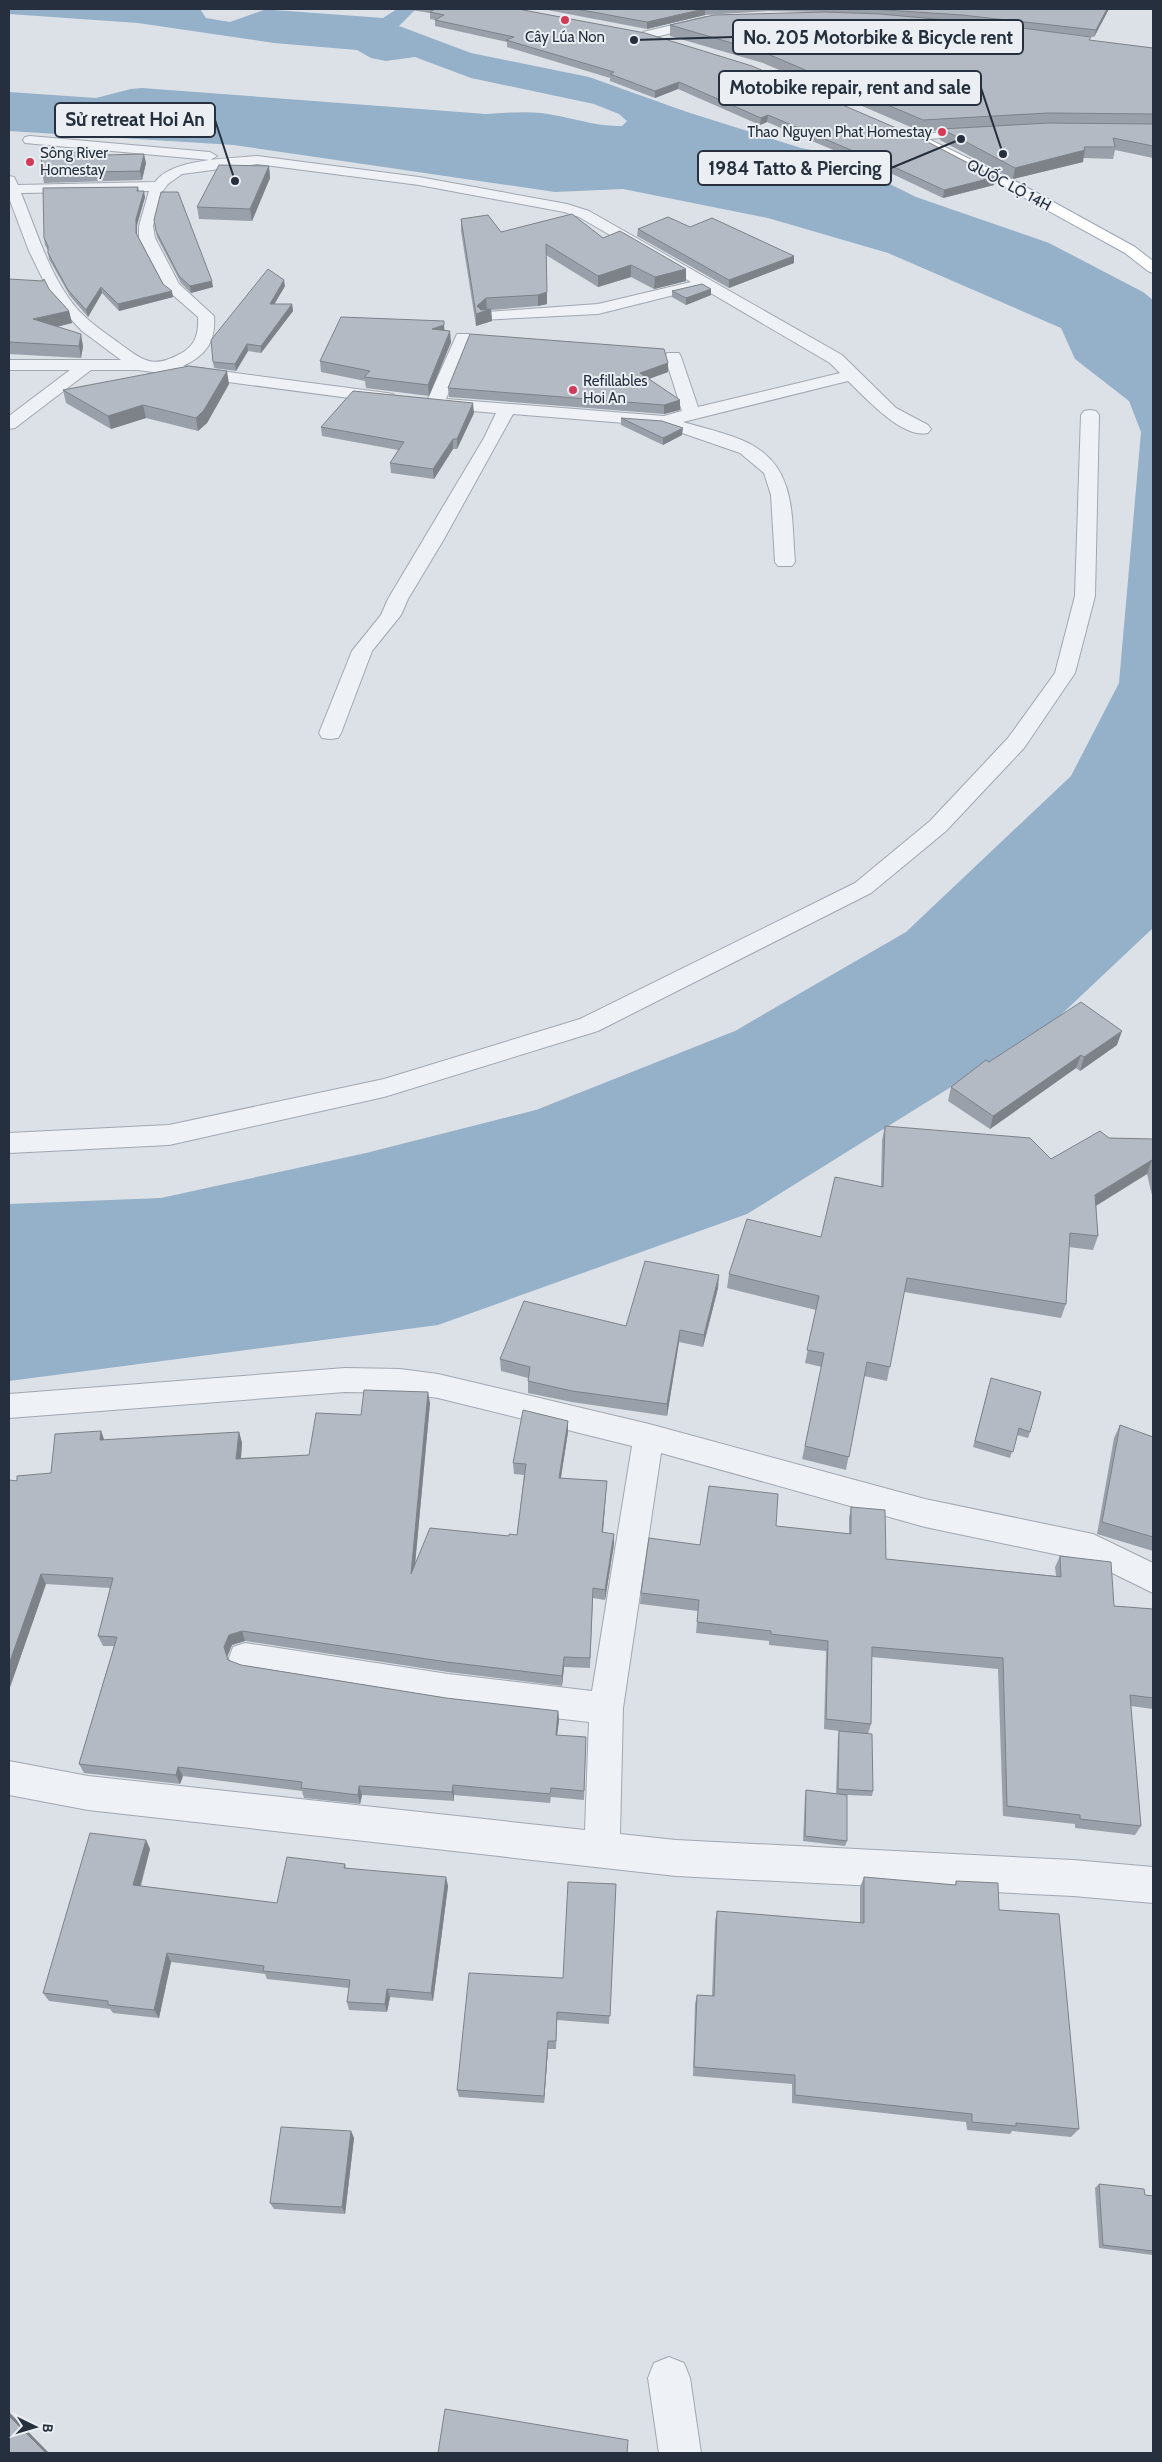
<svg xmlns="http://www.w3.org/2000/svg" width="1162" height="2462" font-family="Cabin,sans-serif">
<rect width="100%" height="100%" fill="#dce0e7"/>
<!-- water -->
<path fill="#95b0c9" d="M 9,9 L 200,9 L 206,18 L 230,22 L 264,10 L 274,10 L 383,18 L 397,9 L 416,9 L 399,26 L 471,53 L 589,77 L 687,112 L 801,148 L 827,153 L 916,197 L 1049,243 L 1143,292 L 1153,300 L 1153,928 L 1049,1026 L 747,1214 L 438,1325 L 9,1381 L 9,1204 L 161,1198 L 366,1153 L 536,1110 L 735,1031 L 906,932 L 1071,776 L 1119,683 L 1141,432 L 1129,401 L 1075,359 L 1061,328 L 888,253 L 768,218 L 623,189 L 555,192 L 234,145 L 9,131 L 9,92 L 96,98 L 131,89 L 142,88 L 486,114 C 504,113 522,111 541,113 C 568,116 595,127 622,126 L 627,121 L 619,114 L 594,104 L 471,78 L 415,57 L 386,61 L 371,58 L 357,50 L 274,43 L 138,23 L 9,14 Z"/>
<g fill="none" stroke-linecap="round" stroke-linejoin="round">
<defs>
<path id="lane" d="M 965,131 L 969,134 L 968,136 L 915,140 L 911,137 L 915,134 Z"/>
<path id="street" d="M 706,17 L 712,21 L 710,24 L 647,39 L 641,35 L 643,32 Z
M 30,136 L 210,152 L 217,156 L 210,160 L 25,143 L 23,140 L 25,137 Z
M 257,156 L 419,177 L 567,204 L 589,211 L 842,355 L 896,408 L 928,425 L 931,429 L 928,433 C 902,439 865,397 848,381 L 683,422 C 703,428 735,435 752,445 C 797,470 791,518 795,562 L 792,566 L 778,566 L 775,562 L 771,495 L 764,473 L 740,453 L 662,426 L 513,414 L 444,539 L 408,599 L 401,615 L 372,651 L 341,733 L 338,738 L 330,739 L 322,738 L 319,733 L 352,651 L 381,615 L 388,599 L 484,438 L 496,413 L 435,408 L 429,407 L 426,403 L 457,334 L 469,334 L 471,337 L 446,399 L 664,416 L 682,411 L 665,357 L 667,353 L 679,353 L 681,357 L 698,407 L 840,373 L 830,363 L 702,288 L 598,314 L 481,320 L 479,317 L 487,312 L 598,304 L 691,282 L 579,217 L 564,212 L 419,185 L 257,164 L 182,174 L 168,184 L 162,192 L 153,226 L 155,238 L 179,284 L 214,316 C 216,342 206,355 183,366 L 387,393 L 393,394 L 396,398 L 393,402 L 387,403 L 138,370 L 91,370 L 15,428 L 9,429 L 9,416 L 70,370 L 9,370 L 9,360 L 121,360 L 82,331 L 53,300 L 29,251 L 9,198 L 9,176 L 14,177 L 18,185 L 155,182 C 173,158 229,159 257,156 ZM 149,191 L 139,226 L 139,238 L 166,289 L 198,317 C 199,337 194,348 176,356 C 150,369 140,358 119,343 C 101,330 80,316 68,297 C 47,267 35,227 21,193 Z
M 1090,410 L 1096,411 L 1099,415 L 1095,596 L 1075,673 L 1024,748 L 946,831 L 871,893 L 598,1031 L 384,1097 L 169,1145 L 9,1153 L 9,1133 L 169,1125 L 384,1079 L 580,1019 L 855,883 L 930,821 L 1008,738 L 1055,673 L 1075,596 L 1081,415 L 1084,411 Z
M 345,1368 L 400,1369 L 438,1374 L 649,1424 L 925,1499 L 1093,1534 L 1153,1563 L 1153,1593 L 1088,1561 L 925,1527 L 661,1453 L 623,1708 L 620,1834 L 676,1840 L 1073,1860 L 1153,1867 L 1153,1903 L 1073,1896 L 676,1876 L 88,1810 L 9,1795 L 9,1761 L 88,1776 L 585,1830 L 589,1722 L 448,1706 L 245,1673 L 233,1669 L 229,1658 L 233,1647 L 245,1643 L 448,1674 L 592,1691 L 632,1446 L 438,1398 L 400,1393 L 345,1392 L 9,1418 L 9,1394 Z
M 669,2357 L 684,2363 L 690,2378 L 701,2453 L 659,2453 L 648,2378 L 654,2363 Z"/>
<path id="primary" d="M 914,132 L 1017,182 L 1135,247 L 1153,261 L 1153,273 L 1148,271 L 1125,253 L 1007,188 L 909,139 L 907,136 L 909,133 Z"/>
</defs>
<!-- lane casing -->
<use href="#lane" stroke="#a1a7b1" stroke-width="2"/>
<!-- street casing -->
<use href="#street" stroke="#a1a7b1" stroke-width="2"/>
<!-- primary casing -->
<use href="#primary" stroke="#9ba5b3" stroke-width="2"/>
<!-- lane -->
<use href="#lane" fill="#eef1f5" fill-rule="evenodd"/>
<!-- street -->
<use href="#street" fill="#eef1f5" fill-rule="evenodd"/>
<!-- primary -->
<use href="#primary" fill="#fff" fill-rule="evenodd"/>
</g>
<!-- wall -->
<path fill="#9aa0a9" d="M 405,9 L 518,9 L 995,177 L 994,185 L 943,198 L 867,162 L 864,163 L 767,122 L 760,125 L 678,89 L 655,98 L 610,81 L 610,78 L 507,47 L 507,42 L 435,26 L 435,20 L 430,19 L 430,13 Z
M 542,9 L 1109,9 L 1094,37 L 1035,30 L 1090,41 L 1153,48 L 1153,158 L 1115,150 L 1113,159 L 1083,158 L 1083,162 L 1013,179 L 940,140 L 942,130 L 922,132 L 763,63 L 670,36 L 670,25 L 824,12 L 768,11 L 705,15 L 647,29 Z
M 107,151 L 108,155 L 146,163 L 142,180 L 44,183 L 42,173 Z
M 269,166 L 270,178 L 252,221 L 199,219 L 197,207 Z
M 138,187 L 139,191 L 145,197 L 137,225 L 137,235 L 163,284 L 173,297 L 119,311 L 102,293 L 88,317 L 70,296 L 49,259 L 48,250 L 45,245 L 44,238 Z
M 461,219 L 501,232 L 603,238 L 686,269 L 686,281 L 654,289 L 631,277 L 598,287 L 546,255 L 547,304 L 538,306 L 491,310 L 492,321 L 476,326 L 461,231 Z
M 154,220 L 213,287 L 191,293 L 181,283 L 157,237 Z
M 690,227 L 794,263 L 729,288 L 637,236 L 638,229 Z
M 9,279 L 49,289 L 69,311 L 72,323 L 56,327 L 83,346 L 81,358 L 9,354 Z
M 285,286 L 274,304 L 292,304 L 293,311 L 261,353 L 248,351 L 236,371 L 214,368 L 213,362 Z
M 672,291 L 711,295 L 686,305 L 672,297 Z
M 444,330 L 451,342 L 429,396 L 366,388 L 365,381 L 321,372 L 320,361 Z
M 668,363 L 668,372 L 649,379 L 680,400 L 680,410 L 664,414 L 449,397 L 448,388 Z
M 229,384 L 207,423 L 198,431 L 146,418 L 111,429 L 66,403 L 63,390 Z
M 474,413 L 457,449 L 453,449 L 434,479 L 391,473 L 390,463 L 398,450 L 322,436 L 321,427 Z
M 621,418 L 682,435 L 663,445 L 621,425 Z
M 1117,1045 L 1080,1071 L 1076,1068 L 990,1129 L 948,1101 L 951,1087 L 989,1062 Z
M 885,1126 L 1051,1159 L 1109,1138 L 1153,1139 L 1153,1195 L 1152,1195 L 1147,1174 L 1096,1205 L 1098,1236 L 1093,1250 L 1069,1247 L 1066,1304 L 1061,1318 L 904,1292 L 887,1381 L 864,1376 L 846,1470 L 802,1459 L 822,1367 L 805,1363 L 816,1310 L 727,1288 L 729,1274 L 821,1237 L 881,1186 L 882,1140 Z
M 718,1288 L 703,1347 L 679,1342 L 667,1416 L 572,1402 L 528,1393 L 528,1378 L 501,1371 L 500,1359 L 626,1326 Z
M 989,1385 L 1030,1432 L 1028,1438 L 1017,1435 L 1010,1458 L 973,1447 Z
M 430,1403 L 415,1566 L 509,1536 L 517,1535 L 524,1475 L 514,1474 L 513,1463 L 568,1421 L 568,1432 L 561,1478 L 607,1481 L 603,1532 L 614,1544 L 605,1600 L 593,1598 L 590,1668 L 564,1667 L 562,1686 L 448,1672 L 245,1641 L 232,1645 L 227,1657 L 228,1660 L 241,1665 L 446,1698 L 558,1711 L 559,1720 L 557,1735 L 586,1737 L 584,1800 L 551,1797 L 550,1803 L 454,1795 L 454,1801 L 362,1795 L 360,1804 L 304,1798 L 302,1791 L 183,1776 L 180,1784 L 84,1773 L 79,1764 L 114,1646 L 103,1646 L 98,1636 L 110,1588 L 46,1584 L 9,1690 L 17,1481 L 51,1473 L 101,1431 L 104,1440 L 239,1432 L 242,1443 L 241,1458 L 309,1455 L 361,1415 Z
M 1120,1425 L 1153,1437 L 1153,1551 L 1097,1534 L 1114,1438 Z
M 851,1507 L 886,1559 L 1056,1576 L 1055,1567 L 1060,1556 L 1114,1606 L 1153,1609 L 1153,1709 L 1131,1706 L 1141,1826 L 1135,1835 L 1075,1828 L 1075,1824 L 1003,1816 L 998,1669 L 872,1657 L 871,1724 L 868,1734 L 873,1791 L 872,1796 L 847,1795 L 847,1841 L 845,1846 L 803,1841 L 805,1796 L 806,1790 L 836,1794 L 838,1736 L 839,1731 L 824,1729 L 826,1651 L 769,1645 L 769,1641 L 696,1633 L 698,1611 L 640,1604 L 641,1593 L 700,1545 L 776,1526 L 849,1534 L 849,1518 Z
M 146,1840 L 150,1849 L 141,1886 L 277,1903 L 345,1864 L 346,1868 L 448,1886 L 433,2001 L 390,1997 L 387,2012 L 349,2010 L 347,2002 L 349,1988 L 267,1979 L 265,1974 L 171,1962 L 159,2018 L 113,2013 L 110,2009 L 49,2001 L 43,1993 Z
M 864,1877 L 955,1885 L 956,1881 L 999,1910 L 1079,2129 L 1071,2137 L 1012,2131 L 1010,2134 L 967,2130 L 966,2122 L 792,2103 L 792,2084 L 693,2076 L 695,2004 L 697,1995 L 712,1996 L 715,1921 L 717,1911 L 860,1923 L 860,1887 Z
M 616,1884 L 609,2024 L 557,2020 L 556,2049 L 548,2049 L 544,2103 L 459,2097 L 457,2090 L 563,1978 Z
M 351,2131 L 354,2138 L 345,2214 L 274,2209 L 270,2203 Z
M 1099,2184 L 1145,2195 L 1153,2196 L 1153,2255 L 1099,2248 L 1095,2188 Z"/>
<!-- shaded-wall -->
<path fill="#7d8289" d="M 705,9 L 705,15 L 647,29 L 647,22 Z
M 1107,9 L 1109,9 L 1094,37 L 1096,30 Z
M 679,82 L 678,89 L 655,98 L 655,91 Z
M 768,115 L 767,122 L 760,125 L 761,118 Z
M 1085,150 L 1083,162 L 1013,179 L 1015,168 Z
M 144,154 L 146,163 L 142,180 L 140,171 Z
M 868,155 L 867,162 L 864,163 L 865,156 Z
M 269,166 L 270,178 L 252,221 L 250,209 Z
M 995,177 L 994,185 L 943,198 L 944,190 Z
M 144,191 L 145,197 L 137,225 L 137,239 L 136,233 L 136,219 Z
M 794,256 L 794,263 L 729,288 L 729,280 Z
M 631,265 L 631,277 L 598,287 L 598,276 Z
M 686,269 L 686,281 L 654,289 L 655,277 Z
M 284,280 L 285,286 L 271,310 L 270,304 Z
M 212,281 L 213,287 L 191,293 L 190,286 Z
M 101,287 L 102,293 L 88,317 L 86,310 Z
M 711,289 L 711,295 L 686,305 L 686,298 Z
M 172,291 L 173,297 L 119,311 L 118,304 Z
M 547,292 L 547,304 L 538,306 L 538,295 Z
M 486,298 L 487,310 L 491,309 L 492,321 L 476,326 L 476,314 L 477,306 Z
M 292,304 L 293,311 L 261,353 L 261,346 Z
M 69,311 L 72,323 L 36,332 L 33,319 Z
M 444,325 L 445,336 L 432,329 Z
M 450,331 L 451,342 L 429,396 L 428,385 Z
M 81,334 L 83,346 L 81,358 L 79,346 Z
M 247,344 L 248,351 L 236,371 L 235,364 Z
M 668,363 L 668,372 L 640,382 L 640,373 Z
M 227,371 L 229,384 L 207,423 L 198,431 L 196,418 Z
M 680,400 L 680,410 L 664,414 L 664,405 Z
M 473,403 L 474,413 L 457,449 L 457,439 Z
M 143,405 L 146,418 L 111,429 L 108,416 Z
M 683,428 L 682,435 L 663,445 L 663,438 Z
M 453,439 L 453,449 L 434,479 L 433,469 Z
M 1122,1031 L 1117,1045 L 1080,1071 L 1084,1057 Z
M 1081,1055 L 1076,1068 L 990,1129 L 993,1116 Z
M 1152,1160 L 1147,1174 L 1091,1209 L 1095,1195 Z
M 719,1275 L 718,1288 L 703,1347 L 704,1335 Z
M 680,1330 L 679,1342 L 667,1416 L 667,1404 Z
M 428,1392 L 430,1403 L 413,1585 L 411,1574 Z
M 568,1421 L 568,1432 L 559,1489 L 559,1478 Z
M 101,1431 L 105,1442 L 100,1440 Z
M 239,1432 L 242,1443 L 240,1470 L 236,1459 Z
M 607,1481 L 606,1492 L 602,1543 L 602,1532 Z
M 614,1534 L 614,1544 L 605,1600 L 605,1590 Z
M 41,1574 L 46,1584 L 9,1690 L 9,1664 Z
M 242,1631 L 245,1641 L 232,1645 L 227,1657 L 224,1647 L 229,1635 Z
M 564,1657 L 564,1667 L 562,1686 L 562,1676 Z
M 558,1711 L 559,1720 L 556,1744 L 556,1735 Z
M 178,1767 L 183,1776 L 180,1784 L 176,1775 Z
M 453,1785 L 454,1795 L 454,1801 L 452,1792 Z
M 359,1786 L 362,1795 L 360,1804 L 358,1795 Z
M 146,1840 L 150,1849 L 138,1894 L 133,1885 Z
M 446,1877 L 448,1886 L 433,2001 L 431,1993 Z
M 167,1953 L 171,1962 L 159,2018 L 154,2010 Z
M 387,1989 L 390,1997 L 387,2012 L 385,2004 Z
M 548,2041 L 548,2049 L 544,2103 L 544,2096 Z
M 351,2131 L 354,2138 L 345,2214 L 342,2207 Z
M 9,2413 L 10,2413 L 49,2453 L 46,2453 L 9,2416 Z"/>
<!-- building -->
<path fill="#b3bac4" stroke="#7d8289" d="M 435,9 L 518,9 L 645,33 L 752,66 L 924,140 L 995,177 L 944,190 L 868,155 L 865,156 L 768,115 L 761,118 L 679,82 L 655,91 L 610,74 L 614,72 L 506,40 L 514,37 L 435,20 L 444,15 L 430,12 Z
M 576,9 L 704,9 L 647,22 Z
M 870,9 L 1107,9 L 1096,30 L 962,15 Z
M 825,12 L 880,14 L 990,24 L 1091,37 L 1089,40 L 1153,48 L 1153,114 L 1048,113 L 923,120 L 763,52 L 670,25 L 714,15 Z
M 1048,123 L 1153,124 L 1153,146 L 1113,138 L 1115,147 L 1084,147 L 1085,150 L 1015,168 L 942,129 Z
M 107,151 L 106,155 L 144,154 L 140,171 L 42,173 L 41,153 Z
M 219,165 L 269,166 L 250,209 L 197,207 Z
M 138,187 L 137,191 L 144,191 L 136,219 L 136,233 L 163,284 L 172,291 L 118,304 L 101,287 L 86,310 L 68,290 L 48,253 L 48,246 L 44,238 L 43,188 Z
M 161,192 L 178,192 L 212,281 L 190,286 L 179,276 L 156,231 L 154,220 Z
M 572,214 L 603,238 L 620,231 L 686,269 L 655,277 L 631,265 L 598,276 L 546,244 L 547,292 L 538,295 L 486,298 L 477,306 L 481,310 L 491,309 L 476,314 L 461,219 L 488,215 L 501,232 Z
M 668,217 L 690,227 L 712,218 L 794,256 L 729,280 L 638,229 Z
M 268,269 L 284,280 L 270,304 L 292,304 L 261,346 L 247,344 L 235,364 L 213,362 L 211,340 Z
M 9,279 L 43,281 L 44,279 L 49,289 L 69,311 L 33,319 L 81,334 L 79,346 L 9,342 Z
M 702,284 L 711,289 L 686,298 L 672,291 Z
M 341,317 L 444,321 L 444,325 L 432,329 L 450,331 L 428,385 L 364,377 L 370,371 L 320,361 Z
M 470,334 L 664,349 L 668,363 L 640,373 L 680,400 L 664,405 L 448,388 Z
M 189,366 L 227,371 L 204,410 L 196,418 L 143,405 L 108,416 L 63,390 Z
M 353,391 L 473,403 L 457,439 L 453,439 L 433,469 L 390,463 L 404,442 L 321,427 Z
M 621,418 L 662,421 L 683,428 L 663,438 Z
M 1081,1002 L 1122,1031 L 1084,1057 L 1081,1055 L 993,1116 L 951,1087 L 986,1060 L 989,1062 Z
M 885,1126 L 1030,1138 L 1051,1159 L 1100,1131 L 1109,1138 L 1153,1139 L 1153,1164 L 1152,1160 L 1095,1195 L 1098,1236 L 1070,1233 L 1066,1304 L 907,1278 L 890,1367 L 867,1362 L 849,1457 L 805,1446 L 824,1353 L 807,1350 L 819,1296 L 729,1274 L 747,1219 L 821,1237 L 835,1177 L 883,1187 Z
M 645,1261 L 719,1275 L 704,1335 L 680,1330 L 667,1404 L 572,1391 L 528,1381 L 530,1367 L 500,1359 L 524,1301 L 626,1326 Z
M 991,1378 L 1041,1392 L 1030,1432 L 1019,1428 L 1013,1452 L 975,1441 Z
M 364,1390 L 428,1392 L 411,1574 L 430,1528 L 509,1536 L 509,1534 L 517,1535 L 526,1464 L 513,1463 L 523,1410 L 568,1421 L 559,1478 L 607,1481 L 602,1532 L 614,1534 L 605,1590 L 593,1588 L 590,1658 L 564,1657 L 562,1676 L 447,1662 L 242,1631 L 229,1635 L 224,1647 L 228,1660 L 241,1665 L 446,1698 L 558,1711 L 556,1735 L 586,1737 L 584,1791 L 551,1788 L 550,1794 L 453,1785 L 452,1792 L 359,1786 L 358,1795 L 301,1788 L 302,1782 L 178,1767 L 176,1775 L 79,1764 L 117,1637 L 98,1636 L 113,1578 L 41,1574 L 9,1664 L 9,1480 L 17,1481 L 17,1476 L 51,1473 L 55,1434 L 101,1431 L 100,1440 L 239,1432 L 236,1459 L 309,1455 L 316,1413 L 361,1415 Z
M 1120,1425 L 1153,1437 L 1153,1537 L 1102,1522 Z
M 709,1486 L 778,1494 L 776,1526 L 851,1534 L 851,1507 L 885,1510 L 886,1559 L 1061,1577 L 1060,1556 L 1111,1562 L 1114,1606 L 1153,1609 L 1153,1698 L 1130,1695 L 1141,1826 L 1080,1819 L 1080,1815 L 1007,1806 L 1003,1658 L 872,1647 L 871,1724 L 826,1719 L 828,1641 L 771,1634 L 771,1631 L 697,1622 L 699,1600 L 641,1593 L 649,1538 L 700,1545 Z
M 839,1731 L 872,1734 L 873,1791 L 838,1789 Z
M 806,1790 L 847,1795 L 847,1841 L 805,1836 Z
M 90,1833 L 146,1840 L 133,1885 L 277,1903 L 287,1857 L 345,1864 L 344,1868 L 446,1877 L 431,1993 L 387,1989 L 385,2004 L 347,2002 L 350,1980 L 263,1971 L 264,1966 L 167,1953 L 154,2010 L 108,2005 L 108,2001 L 43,1993 Z
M 864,1877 L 956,1885 L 956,1881 L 998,1883 L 999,1910 L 1059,1914 L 1079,2129 L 1016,2123 L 1016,2126 L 972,2122 L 972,2114 L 795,2095 L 795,2075 L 694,2067 L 697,1995 L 714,1996 L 717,1911 L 864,1923 Z
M 568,1882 L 616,1884 L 610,2016 L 557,2012 L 556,2041 L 548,2041 L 544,2096 L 457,2090 L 469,1973 L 563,1978 Z
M 281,2127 L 351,2131 L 342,2207 L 270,2203 Z
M 1099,2184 L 1144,2189 L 1145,2195 L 1153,2196 L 1153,2251 L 1103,2245 Z
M 445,2409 L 628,2440 L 627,2453 L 438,2453 Z
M 9,2416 L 46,2453 L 9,2453 Z"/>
<!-- markers -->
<g fill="#d23a58" stroke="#ebeff4" stroke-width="2">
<circle cx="565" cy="20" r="5"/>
<circle cx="942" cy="132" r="5"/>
<circle cx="30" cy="162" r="5"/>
<circle cx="573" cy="390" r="5"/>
</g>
<g text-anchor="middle" stroke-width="4" stroke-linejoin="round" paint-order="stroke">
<!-- far-poi labels -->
<g font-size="15" fill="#252f3d" stroke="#ebeff4" text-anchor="start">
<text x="565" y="42" text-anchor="middle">Cây Lúa Non</text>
<text x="932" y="137" text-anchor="end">Thao Nguyen Phat Homestay</text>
<text x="40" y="158">Sông River<tspan x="40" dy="17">Homestay</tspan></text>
<text x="583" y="386">Refillables<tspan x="583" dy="17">Hoi An</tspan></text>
</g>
<!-- far-street labels -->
<g font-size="15" fill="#252f3d" stroke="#ebeff4">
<text transform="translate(1009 185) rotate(28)" y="5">QUỐC LỘ 14H</text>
</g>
</g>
<!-- callouts -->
<path fill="none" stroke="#252f3d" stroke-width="2" d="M634 40L733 37M1003 154L981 88M235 181L215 120M961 139L891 168"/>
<g fill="#252f3d" stroke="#ebeff4" stroke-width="2">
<circle cx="634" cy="40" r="5"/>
<circle cx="1003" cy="154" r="5"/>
<circle cx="235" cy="181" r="5"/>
<circle cx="961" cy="139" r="5"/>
</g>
<g fill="#ebeff4" stroke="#252f3d" stroke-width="2">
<rect x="733" y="20" width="290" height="34" rx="5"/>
<rect x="719" y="71" width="262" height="34" rx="5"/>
<rect x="55" y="103" width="160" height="34" rx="5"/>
<rect x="698" y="151" width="193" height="34" rx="5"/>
</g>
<g font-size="19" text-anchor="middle" font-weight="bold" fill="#252f3d">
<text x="878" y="44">No. 205 Motorbike &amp; Bicycle rent</text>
<text x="850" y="94">Motobike repair, rent and sale</text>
<text x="135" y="126">Sử retreat Hoi An</text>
<text x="795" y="175">1984 Tatto &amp; Piercing</text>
</g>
<!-- border -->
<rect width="1162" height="2462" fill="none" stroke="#252f3d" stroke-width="20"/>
<!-- north arrow -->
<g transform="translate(35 2427) rotate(95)" stroke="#ebeff4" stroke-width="4" paint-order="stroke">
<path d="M0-4L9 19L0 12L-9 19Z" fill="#252f3d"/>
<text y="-8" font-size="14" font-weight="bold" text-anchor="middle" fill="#252f3d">B</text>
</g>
</svg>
